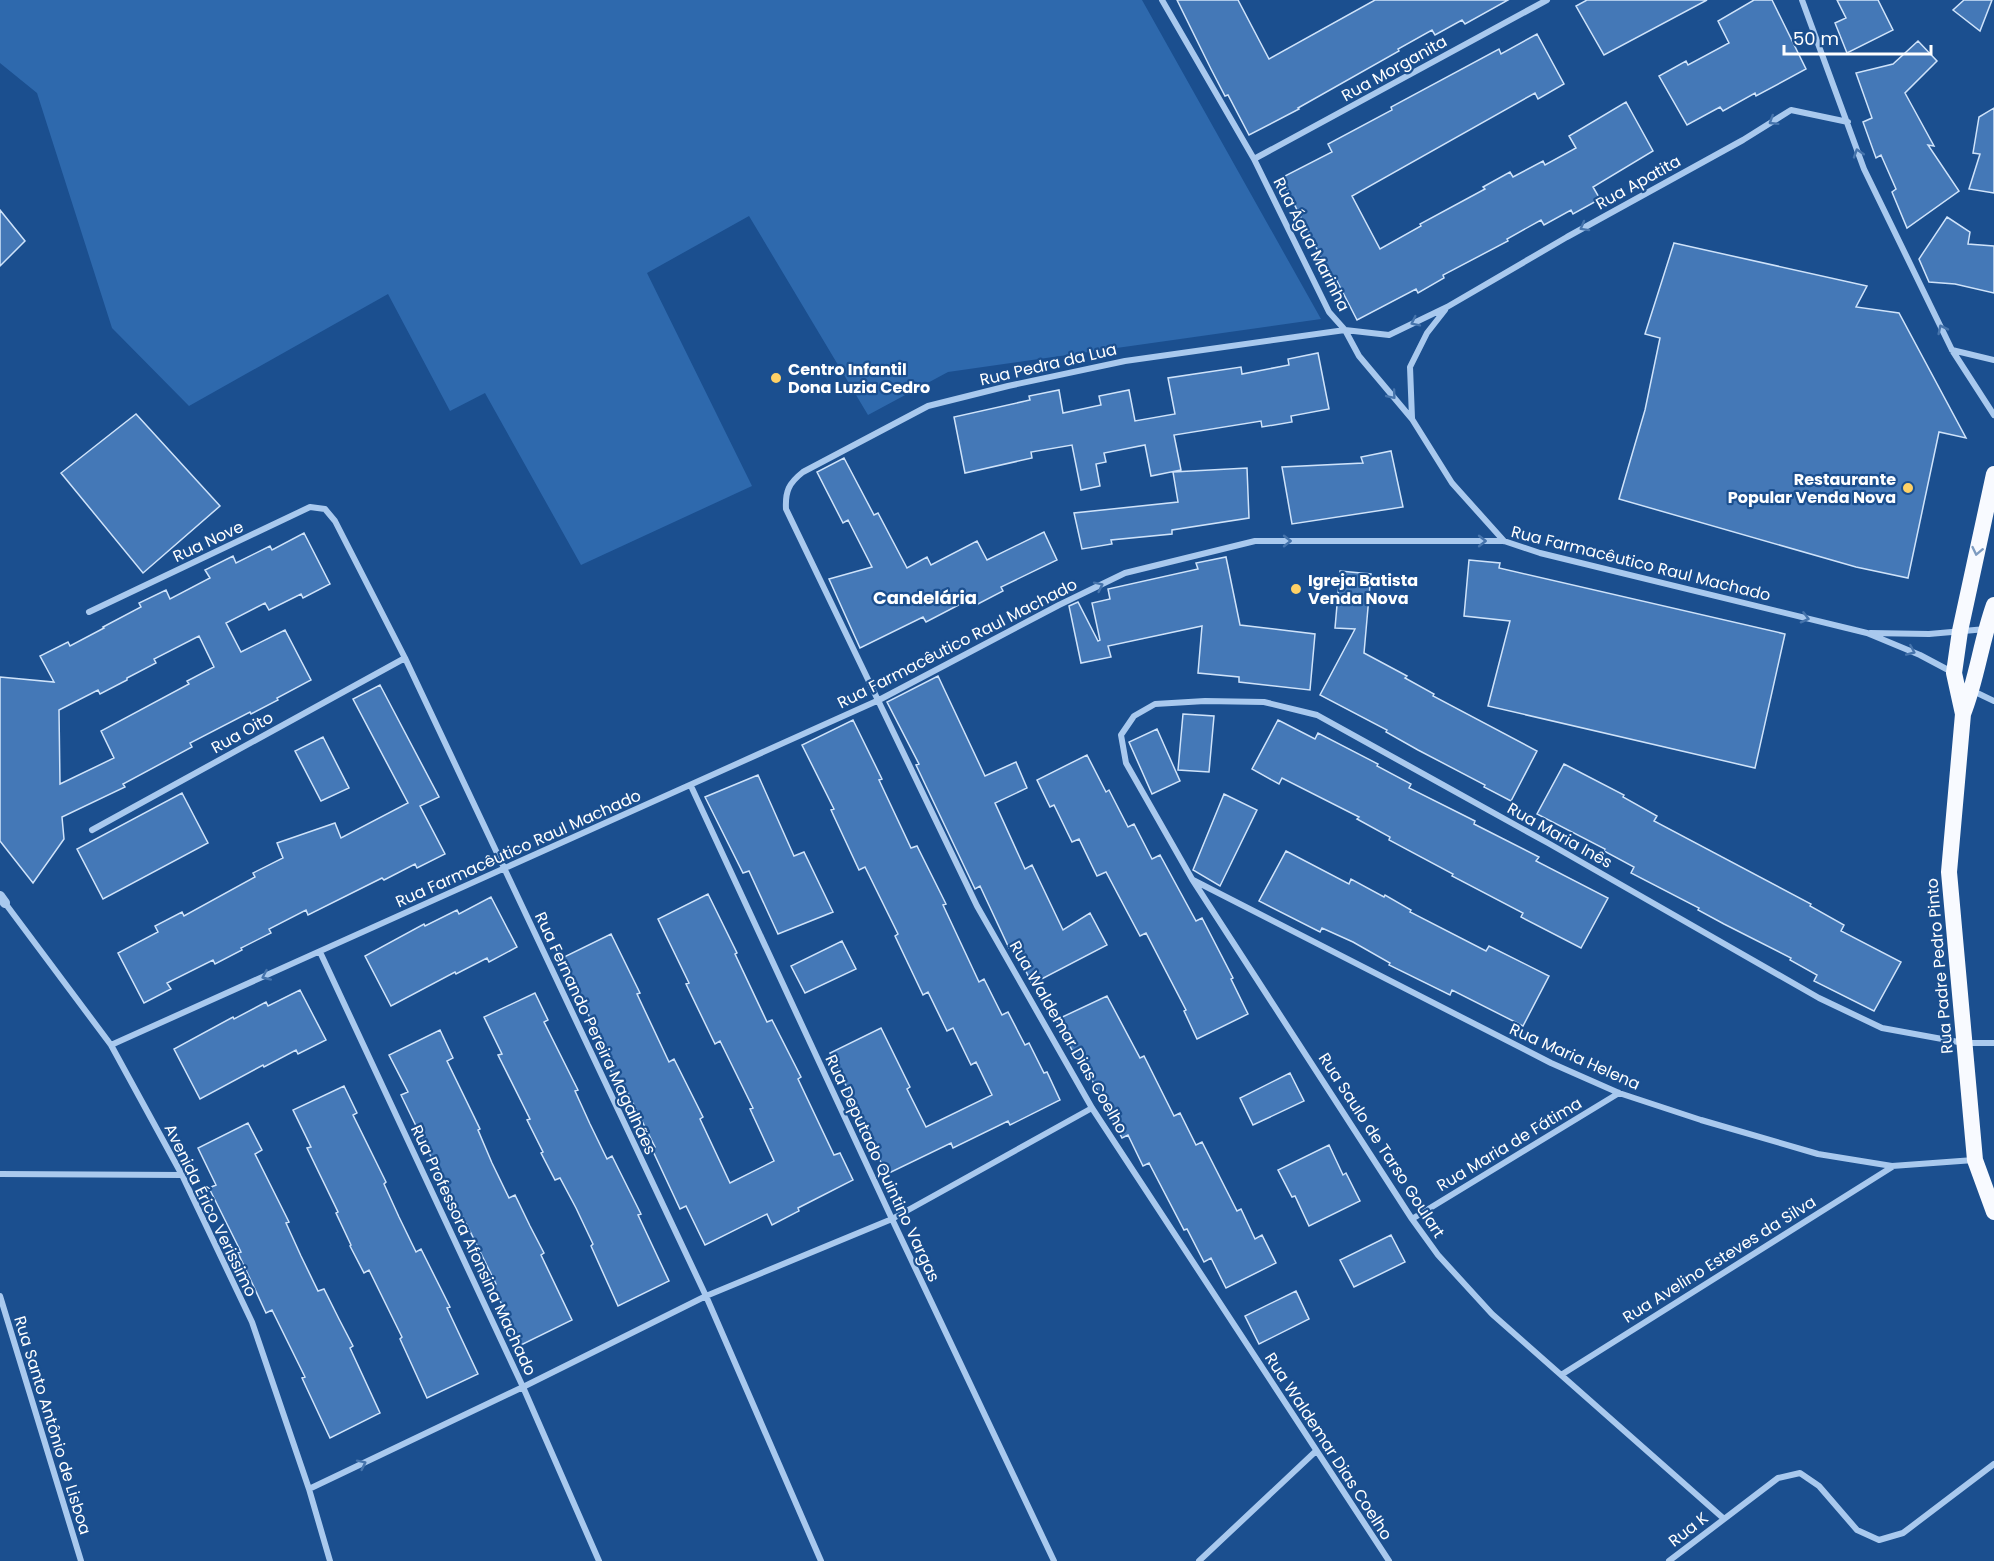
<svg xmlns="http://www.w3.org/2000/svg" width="1994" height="1561" font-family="Poppins,sans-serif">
<rect width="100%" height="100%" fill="#1b4f8f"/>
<!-- green -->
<path fill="#2e69ad" d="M 0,0 L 1142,0 L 1321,319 L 948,372 L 868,415 L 749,216 L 647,273 L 752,486 L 581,565 L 485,393 L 450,411 L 388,294 L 189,406 L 112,328 L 37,93 L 0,63 Z"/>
<!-- building -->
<path fill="#4478b7" stroke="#cfe3fa" stroke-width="1.5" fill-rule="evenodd" d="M 1177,0 L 1238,0 L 1269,59 L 1375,0 L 1508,0 L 1465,24 L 1462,20 L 1435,35 L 1432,30 L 1398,49 L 1399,51 L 1298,108 L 1299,109 L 1249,135 L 1228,95 L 1225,96 L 1211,69 Z
M 1587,0 L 1707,0 L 1604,55 L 1576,6 Z
M 1754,0 L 1772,0 L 1806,69 L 1756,96 L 1755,93 L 1723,111 L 1720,107 L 1687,125 L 1659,76 L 1686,61 L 1688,65 L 1729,43 L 1718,21 Z
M 1837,0 L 1878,0 L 1893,30 L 1847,53 L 1835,23 L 1846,18 Z
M 1964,0 L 1992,0 L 1980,31 L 1953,10 Z
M 1537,34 L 1564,84 L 1538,99 L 1535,93 L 1352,196 L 1380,249 L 1421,226 L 1420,224 L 1485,189 L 1483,187 L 1510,172 L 1513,177 L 1543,161 L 1545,165 L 1576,148 L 1569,136 L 1626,102 L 1653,151 L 1593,187 L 1600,199 L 1573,214 L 1571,210 L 1544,225 L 1541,220 L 1507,239 L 1508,241 L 1443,275 L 1444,278 L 1418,293 L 1416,289 L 1357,320 L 1336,279 L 1333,281 L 1281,178 L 1332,152 L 1328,144 L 1392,110 L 1391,107 L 1499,49 L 1501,54 Z
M 1918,41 L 1937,61 L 1905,93 L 1934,146 L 1928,145 L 1959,191 L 1907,228 L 1892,192 L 1896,189 L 1881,155 L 1876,158 L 1863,122 L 1872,118 L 1856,73 L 1893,64 Z
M 1994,108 L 1994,193 L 1969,189 L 1980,154 L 1973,153 L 1979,117 Z
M 0,210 L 25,241 L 0,266 Z
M 1947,217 L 1970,232 L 1968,244 L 1994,246 L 1994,293 L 1955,284 L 1929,282 L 1919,259 Z
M 1674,243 L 1867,286 L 1856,307 L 1899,313 L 1966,438 L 1939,432 L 1908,578 L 1856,567 L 1619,499 L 1645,410 L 1660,338 L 1645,334 Z
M 1318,353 L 1329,409 L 1291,416 L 1292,422 L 1262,427 L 1261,421 L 1174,435 L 1181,470 L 1151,476 L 1145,445 L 1104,453 L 1106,462 L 1096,464 L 1100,486 L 1081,490 L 1072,445 L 1031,452 L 1032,458 L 965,473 L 954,417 L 1030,400 L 1029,396 L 1059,390 L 1063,413 L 1101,405 L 1099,396 L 1129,390 L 1135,421 L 1175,414 L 1168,378 L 1241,367 L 1242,374 L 1289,365 L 1288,359 Z
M 136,414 L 220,506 L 143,573 L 61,473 Z
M 1391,451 L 1403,507 L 1292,524 L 1282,467 L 1363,463 L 1361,457 Z
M 844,458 L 874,515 L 878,513 L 907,568 L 927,557 L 931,565 L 977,541 L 987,560 L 1044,532 L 1057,560 L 1001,587 L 1003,591 L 976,605 L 972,598 L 926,622 L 923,617 L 860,648 L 829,579 L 872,567 L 848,520 L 843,523 L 817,472 Z
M 1247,468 L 1249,518 L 1172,530 L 1172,534 L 1111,540 L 1112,544 L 1082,549 L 1074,513 L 1178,502 L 1173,472 Z
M 304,533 L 330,584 L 303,598 L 301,594 L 269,610 L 265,603 L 226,623 L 241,652 L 285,630 L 311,680 L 277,698 L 278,700 L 251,714 L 250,712 L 190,743 L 192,747 L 123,784 L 125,787 L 62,817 L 64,839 L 33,883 L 0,841 L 0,677 L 54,682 L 40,656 L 68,642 L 70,646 L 104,628 L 103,627 L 141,607 L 139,603 L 166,590 L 170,599 L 210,578 L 205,570 L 233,556 L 236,563 L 270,546 L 272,550 ZM 199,636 L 214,667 L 187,681 L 189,684 L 101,731 L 114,758 L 60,784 L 59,710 L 98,690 L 100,694 L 127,680 L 127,678 L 156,663 L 154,659 Z
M 1226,557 L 1240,625 L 1315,634 L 1310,690 L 1239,682 L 1239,677 L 1198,673 L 1202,626 L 1108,646 L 1111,657 L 1081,663 L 1069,606 L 1078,602 L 1098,641 L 1100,640 L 1092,603 L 1110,599 L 1108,589 L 1198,569 L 1196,563 Z
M 1469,560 L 1500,563 L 1499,568 L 1785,634 L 1755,768 L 1488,706 L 1510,621 L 1464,616 Z
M 1340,571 L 1371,574 L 1364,653 L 1407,676 L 1405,678 L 1434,694 L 1433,696 L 1537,751 L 1511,801 L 1484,787 L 1485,785 L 1418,750 L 1386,732 L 1387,730 L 1320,695 L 1355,629 L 1335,628 Z
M 938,676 L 985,776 L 1016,762 L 1027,788 L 995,803 L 1025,869 L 1032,865 L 1063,930 L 1090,913 L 1107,945 L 1032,984 L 1014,946 L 1009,948 L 980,886 L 975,889 L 916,765 L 919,764 L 887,702 Z
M 380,685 L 439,797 L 420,806 L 445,854 L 417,868 L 415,864 L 384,880 L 382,878 L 308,915 L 306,910 L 269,929 L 271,933 L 241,948 L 242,950 L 215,964 L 213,960 L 167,983 L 171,989 L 144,1003 L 118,953 L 158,932 L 155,926 L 182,912 L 184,916 L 255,877 L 253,873 L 283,858 L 277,843 L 335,823 L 341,838 L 408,803 L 353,699 Z
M 1183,714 L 1214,716 L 1209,772 L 1178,770 Z
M 853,720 L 882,779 L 879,780 L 911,848 L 917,846 L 946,904 L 943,905 L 979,982 L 984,979 L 1002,1015 L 1008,1012 L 1025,1045 L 1029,1043 L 1044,1073 L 1047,1072 L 1060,1100 L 1010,1125 L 1008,1121 L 953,1148 L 951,1143 L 887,1174 L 859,1119 L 862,1118 L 830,1053 L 881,1028 L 910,1087 L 907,1089 L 926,1127 L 992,1095 L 976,1062 L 971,1065 L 953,1028 L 947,1031 L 928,992 L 923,995 L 895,936 L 898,934 L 865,867 L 859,870 L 831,810 L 834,809 L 802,745 Z
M 1278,720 L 1315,739 L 1318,733 L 1378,764 L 1377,766 L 1411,784 L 1409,788 L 1475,821 L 1474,824 L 1539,857 L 1536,861 L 1608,898 L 1581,948 L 1521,917 L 1523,913 L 1452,876 L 1453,874 L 1389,840 L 1390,837 L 1357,819 L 1359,817 L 1282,778 L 1279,784 L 1252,769 Z
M 1157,729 L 1180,781 L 1152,794 L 1129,742 Z
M 323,737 L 349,788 L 321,801 L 295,751 Z
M 1087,755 L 1106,792 L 1109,790 L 1128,827 L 1134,824 L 1152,859 L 1160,855 L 1196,921 L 1202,918 L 1233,978 L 1231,979 L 1248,1014 L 1197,1039 L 1184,1011 L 1186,1010 L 1146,933 L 1140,936 L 1106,872 L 1097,876 L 1079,839 L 1072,842 L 1054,805 L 1050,807 L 1037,780 Z
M 1564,764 L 1624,795 L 1623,797 L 1657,816 L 1654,821 L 1811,904 L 1810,906 L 1844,925 L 1841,931 L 1901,962 L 1874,1011 L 1814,981 L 1817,975 L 1790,960 L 1791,958 L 1724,924 L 1698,910 L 1699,908 L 1631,873 L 1634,867 L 1604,851 L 1605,849 L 1537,814 Z
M 758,775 L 794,856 L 804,852 L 833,912 L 778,934 L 749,871 L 743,873 L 705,797 Z
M 182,793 L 208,843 L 103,899 L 77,849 Z
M 1224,794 L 1257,810 L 1220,886 L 1193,870 Z
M 1286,851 L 1349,884 L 1351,879 L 1384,897 L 1385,895 L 1411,910 L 1410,912 L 1486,951 L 1489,946 L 1549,976 L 1523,1026 L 1452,990 L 1450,995 L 1389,965 L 1390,963 L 1353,942 L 1322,928 L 1320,932 L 1259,901 Z
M 708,894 L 737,953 L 735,954 L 767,1022 L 772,1020 L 801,1077 L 798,1079 L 834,1155 L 840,1153 L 853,1180 L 798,1208 L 799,1211 L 772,1225 L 767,1214 L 705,1245 L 686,1206 L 680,1209 L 652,1149 L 655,1147 L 622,1081 L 617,1084 L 589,1024 L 592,1022 L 560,959 L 611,934 L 640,993 L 637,994 L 669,1062 L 674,1059 L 703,1117 L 700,1119 L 730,1183 L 774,1161 L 750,1109 L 753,1108 L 720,1041 L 715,1044 L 686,984 L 689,983 L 658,919 Z
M 491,897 L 517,947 L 489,962 L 487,958 L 456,974 L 455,972 L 391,1006 L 365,956 L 424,924 L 425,926 L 457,910 L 459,914 Z
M 842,941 L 856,969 L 805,993 L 791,966 Z
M 300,990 L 326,1040 L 298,1054 L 296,1050 L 264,1067 L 263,1065 L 200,1099 L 174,1049 L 233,1017 L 234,1019 L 266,1002 L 268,1006 Z
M 535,993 L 548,1020 L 544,1022 L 578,1090 L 575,1091 L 590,1124 L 607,1159 L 612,1156 L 641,1214 L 638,1215 L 669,1281 L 618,1306 L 591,1246 L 593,1244 L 576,1208 L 560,1178 L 555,1180 L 541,1153 L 543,1152 L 527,1120 L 530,1119 L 498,1055 L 502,1054 L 484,1017 Z
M 1107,996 L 1140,1058 L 1144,1056 L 1174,1116 L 1180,1113 L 1196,1145 L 1202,1142 L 1237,1211 L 1241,1209 L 1255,1239 L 1262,1235 L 1276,1263 L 1226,1288 L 1211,1258 L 1204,1262 L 1187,1229 L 1184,1230 L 1149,1163 L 1143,1166 L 1128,1135 L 1122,1138 L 1091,1078 L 1088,1080 L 1056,1020 Z
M 440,1030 L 453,1058 L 447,1061 L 480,1129 L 478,1130 L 492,1163 L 509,1198 L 515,1195 L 530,1226 L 544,1253 L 541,1255 L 572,1320 L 521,1345 L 493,1286 L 496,1284 L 463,1217 L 457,1220 L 444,1192 L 445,1192 L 430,1160 L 432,1159 L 401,1095 L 408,1092 L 389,1055 Z
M 1290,1073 L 1304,1101 L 1253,1125 L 1240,1098 Z
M 344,1086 L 357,1113 L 353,1115 L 386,1182 L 384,1184 L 399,1217 L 416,1252 L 421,1249 L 450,1307 L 447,1308 L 478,1374 L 427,1398 L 400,1339 L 402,1337 L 369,1270 L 364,1273 L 350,1246 L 351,1245 L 336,1213 L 338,1212 L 307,1148 L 311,1147 L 293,1110 Z
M 248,1123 L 262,1150 L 255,1154 L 289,1222 L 286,1223 L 301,1256 L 318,1291 L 324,1289 L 339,1319 L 353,1346 L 350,1348 L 380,1413 L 330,1438 L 302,1378 L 305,1377 L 272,1310 L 266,1313 L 253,1285 L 238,1253 L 241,1252 L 209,1188 L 216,1185 L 198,1148 Z
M 1329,1145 L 1343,1175 L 1346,1173 L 1360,1201 L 1309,1226 L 1295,1196 L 1292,1197 L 1278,1170 Z
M 1391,1235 L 1405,1262 L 1354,1287 L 1340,1260 Z
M 1296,1291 L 1309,1319 L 1259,1344 L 1245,1316 Z"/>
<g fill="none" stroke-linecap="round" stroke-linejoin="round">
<!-- minor -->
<path stroke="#a9c9ee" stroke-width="6" d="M 1162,0 L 1254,159 L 1329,312 L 1345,330 L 1359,356 L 1412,419 L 1452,483 L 1504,541
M 1802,0 L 1864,169 L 1952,350 L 1994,415
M 1254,159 L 1547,0
M 1952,350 L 1994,360
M 1412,418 L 1410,367 L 1427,333 L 1445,310
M 89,612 L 310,507 L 325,509 L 335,521 L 405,658 L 706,1296 L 821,1561
M 1870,633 L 1929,634 L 1986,629
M 1973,691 L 1994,701
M 691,786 L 892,1219 L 1054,1561
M 92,830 L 405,658
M 1193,880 L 1551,1063 L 1619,1093 L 1701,1120 L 1818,1154 L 1892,1166 L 1974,1160
M 5,903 L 111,1045 L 182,1175 L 252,1322 L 309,1489 L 330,1561
M 320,952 L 523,1387 L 599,1561
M 111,1045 L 879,700 L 1059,605 L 1125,573 L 1255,541 L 1504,541 L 1540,553 L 1867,633 L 1920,655 L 1952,672
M 0,1174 L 182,1175
M 1412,1219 L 1619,1093
M 0,1296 L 81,1561
M 1561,1375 L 1892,1167
M 309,1489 L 523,1387 L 706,1296 L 892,1219 L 1092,1108
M 1723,1518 L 1492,1314 L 1438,1255 L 1412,1219 L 1192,879 L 1126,763 L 1121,735 L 1134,716 L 1155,704 L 1205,701 L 1264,702 L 1317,715 L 1548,843 L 1819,998 L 1882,1028 L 1964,1043 L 1994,1043
M 1199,1561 L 1316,1451
M 1389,1561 L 1092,1108 L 977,906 L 786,509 C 785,491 789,483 803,472 L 928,406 L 1008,386 L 1125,361 L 1345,330 L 1389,335 L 1447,307 L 1567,237 L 1743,140 L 1791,110 L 1848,122
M 1669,1561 L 1778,1478 L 1800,1473 L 1819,1486 L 1857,1530 L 1879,1540 L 1903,1533 L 1994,1464"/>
<!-- tertiary -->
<path stroke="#a9c9ee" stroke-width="10" d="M 0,896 L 5,903"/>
<!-- trunk -->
<path stroke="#f8faff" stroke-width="16" d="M 1994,605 C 1981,641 1977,679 1963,714 L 1949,872 L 1975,1160 L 1994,1212
M 1963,714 L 1954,673 L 1960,631 L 1994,474"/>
</g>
<!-- one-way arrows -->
<defs><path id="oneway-chevron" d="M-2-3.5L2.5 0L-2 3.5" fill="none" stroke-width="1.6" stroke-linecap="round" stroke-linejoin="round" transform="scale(1.5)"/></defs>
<g stroke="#4674ac">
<use href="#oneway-chevron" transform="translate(1773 121) rotate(148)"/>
<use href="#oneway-chevron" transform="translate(1858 153) rotate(-108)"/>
<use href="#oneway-chevron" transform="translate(1584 227) rotate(151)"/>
<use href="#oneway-chevron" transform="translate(1415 322) rotate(154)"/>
<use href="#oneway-chevron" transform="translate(1942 329) rotate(-116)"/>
<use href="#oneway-chevron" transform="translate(1392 395) rotate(50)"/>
<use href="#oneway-chevron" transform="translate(1287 541)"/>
<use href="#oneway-chevron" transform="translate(1482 541)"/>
<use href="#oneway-chevron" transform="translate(1099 586) rotate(-26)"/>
<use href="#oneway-chevron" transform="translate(1805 618) rotate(14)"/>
<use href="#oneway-chevron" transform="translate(1911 651) rotate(23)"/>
<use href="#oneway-chevron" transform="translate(266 976) rotate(156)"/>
<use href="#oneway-chevron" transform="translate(362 1464) rotate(-26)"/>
</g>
<use stroke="#7e9cc1" href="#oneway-chevron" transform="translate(1977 551) rotate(102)"/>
<!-- markers -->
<g fill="#ffd166" stroke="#1b4f8f" stroke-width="2">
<circle cx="776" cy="378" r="6"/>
<circle cx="1908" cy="488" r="6"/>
<circle cx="1296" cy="589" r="6"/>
</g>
<g text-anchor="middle" stroke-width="4.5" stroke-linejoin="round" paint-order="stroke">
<!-- street labels -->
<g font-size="16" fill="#fff" stroke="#1b4f8f">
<text transform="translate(1394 68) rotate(-29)" y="6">Rua Morganita</text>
<text transform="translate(1638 182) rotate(-29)" y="6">Rua Apatita</text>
<text transform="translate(1312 244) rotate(63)" y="6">Rua Água Marinha</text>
<text transform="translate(1048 364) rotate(-13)" y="6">Rua Pedra da Lua</text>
<text transform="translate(208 541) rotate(-25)" y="6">Rua Nove</text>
<text transform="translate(1641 563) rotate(14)" y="6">Rua Farmacêutico Raul Machado</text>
<text transform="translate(957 643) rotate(-27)" y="6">Rua Farmacêutico Raul Machado</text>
<text transform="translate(242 732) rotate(-29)" y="6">Rua Oito</text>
<text transform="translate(1560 835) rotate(29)" y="6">Rua Maria Inês</text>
<text transform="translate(518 848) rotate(-24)" y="6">Rua Farmacêutico Raul Machado</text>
<text transform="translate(1939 966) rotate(-95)" y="6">Rua Padre Pedro Pinto</text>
<text transform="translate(596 1033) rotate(65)" y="6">Rua Fernando Pereira Magalhães</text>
<text transform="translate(1069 1037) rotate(60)" y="6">Rua Waldemar Dias Coelho</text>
<text transform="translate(1575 1056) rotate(24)" y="6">Rua Maria Helena</text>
<text transform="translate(1509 1144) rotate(-31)" y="6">Rua Maria de Fátima</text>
<text transform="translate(1382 1145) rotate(57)" y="6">Rua Saulo de Tarso Goulart</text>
<text transform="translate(883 1168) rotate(65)" y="6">Rua Deputado Quintino Vargas</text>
<text transform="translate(211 1210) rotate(64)" y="6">Avenida Érico Verissimo</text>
<text transform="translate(474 1250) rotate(65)" y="6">Rua Professora Afonsina Machado</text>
<text transform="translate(1719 1259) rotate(-32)" y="6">Rua Avelino Esteves da Silva</text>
<text transform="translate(53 1425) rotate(73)" y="6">Rua Santo Antônio de Lisboa</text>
<text transform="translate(1329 1446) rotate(57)" y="6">Rua Waldemar Dias Coelho</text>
<text transform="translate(1688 1529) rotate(-38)" y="6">Rua K</text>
</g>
<!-- poi labels -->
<g font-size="16" font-weight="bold" fill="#fff" stroke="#1b4f8f" text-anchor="start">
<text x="788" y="375">Centro Infantil<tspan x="788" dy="18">Dona Luzia Cedro</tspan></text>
<text x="1896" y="485" text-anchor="end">Restaurante<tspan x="1896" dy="18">Popular Venda Nova</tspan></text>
<text x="1308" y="586">Igreja Batista<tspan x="1308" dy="18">Venda Nova</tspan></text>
</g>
<!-- neighbourhood labels -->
<g font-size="18" font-weight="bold" fill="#fff" stroke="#1b4f8f">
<text x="925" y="604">Candelária</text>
</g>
</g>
<!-- scale -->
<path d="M1784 45v9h147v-9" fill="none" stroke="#ffffff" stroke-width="3"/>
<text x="1793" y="45" font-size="18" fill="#ffffff" stroke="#1b4f8f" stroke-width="4.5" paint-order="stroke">50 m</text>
</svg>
